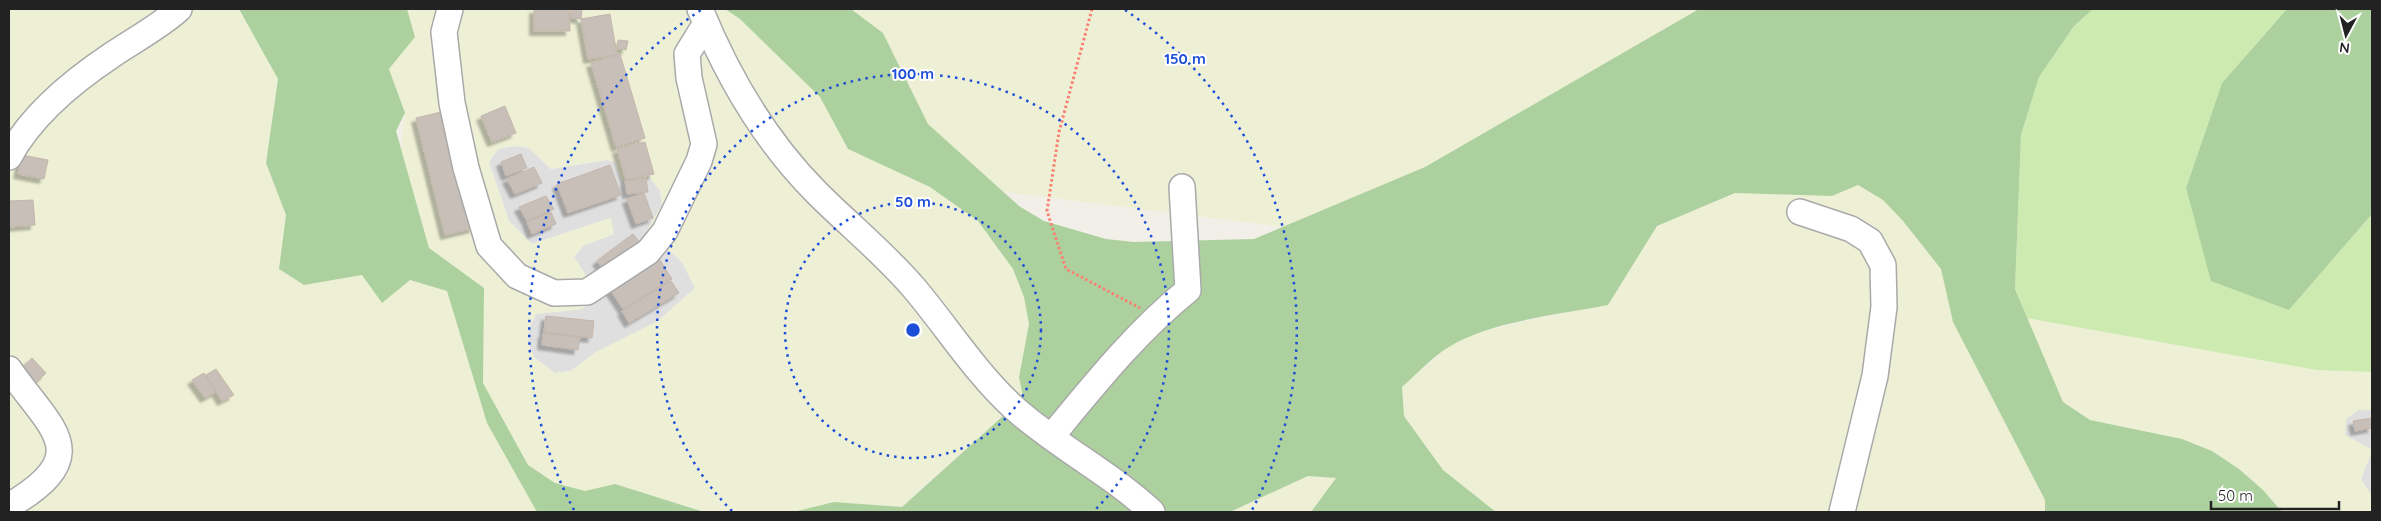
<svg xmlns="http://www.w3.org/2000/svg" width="2381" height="521" font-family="Quicksand,sans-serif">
<defs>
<filter id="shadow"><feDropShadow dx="-4.5" dy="4.5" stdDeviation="1" flood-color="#0004"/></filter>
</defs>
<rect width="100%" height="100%" fill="#f2efe9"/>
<!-- residential -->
<path fill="#e0dfdf" d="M 514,146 L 529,148 L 551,169 L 607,160 L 615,162 L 622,181 L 649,177 L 660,190 L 662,205 L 647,231 L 682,262 L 695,288 L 658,321 L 596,352 L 571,371 L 555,373 L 535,358 L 528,344 L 529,328 L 536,314 L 582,309 L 591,283 L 574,257 L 583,246 L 613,234 L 610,218 L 532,244 L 509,221 L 489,162 L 498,149 Z
M 2358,410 L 2372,410 L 2372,450 L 2345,435 L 2346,419 Z
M 2372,451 L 2372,496 L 2361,479 Z"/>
<!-- farmland -->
<path fill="#eef0d5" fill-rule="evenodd" d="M 9,9 L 239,9 L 278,79 L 266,163 L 286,215 L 280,269 L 304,285 L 362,275 L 410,280 L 447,291 L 487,423 L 537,512 L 9,512 Z
M 407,9 L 725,9 L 740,19 L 820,97 L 848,149 L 930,187 L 978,221 L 1013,269 L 1024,297 L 1029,324 L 1019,377 L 1025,406 L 1013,407 L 901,507 L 834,502 L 793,512 L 704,512 L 615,484 L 585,491 L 555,483 L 528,465 L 483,383 L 484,288 L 429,248 L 401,149 L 405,113 L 389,69 L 415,37 ZM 620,54 L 645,138 L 616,147 L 591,63 ZM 505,106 L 516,132 L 492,142 L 481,116 ZM 645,142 L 654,174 L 626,180 L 617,149 ZM 514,146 L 529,148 L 551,169 L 607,160 L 615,162 L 622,181 L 649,177 L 660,190 L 662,205 L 647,231 L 682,262 L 695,288 L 658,321 L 596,352 L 571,371 L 555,373 L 535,358 L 528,344 L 529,328 L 536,314 L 582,309 L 595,300 L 591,283 L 574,257 L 583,246 L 614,234 L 611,218 L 532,244 L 509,221 L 489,162 L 498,149 Z
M 851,9 L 1699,9 L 1425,167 L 1283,227 L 1004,192 L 928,124 L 883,33 Z
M 1858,185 L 1883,200 L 1903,221 L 1941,269 L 1953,322 L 2045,500 L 2045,512 L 1496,512 L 1443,470 L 1404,416 L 1402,387 L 1448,347 L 1474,334 L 1530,320 L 1608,305 L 1657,226 L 1736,193 L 1832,196 Z
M 2027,318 L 2316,370 L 2372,372 L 2372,410 L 2358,410 L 2346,419 L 2345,435 L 2372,450 L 2361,479 L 2372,496 L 2372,512 L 2282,512 L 2263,490 L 2239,469 L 2212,451 L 2182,439 L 2090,420 L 2063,402 Z
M 1308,476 L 1337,478 L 1311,512 L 1230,512 Z"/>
<!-- grass -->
<path fill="#cdebb0" d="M 2093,9 L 2287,9 L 2222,83 L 2186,188 L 2212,281 L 2289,310 L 2372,214 L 2372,372 L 2316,370 L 2027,318 L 2015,289 L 2021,135 L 2039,77 L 2074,26 Z"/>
<!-- forest -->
<path fill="#add19e" d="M 239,9 L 407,9 L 415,37 L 389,69 L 405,113 L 396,131 L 429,248 L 484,288 L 483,383 L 528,465 L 555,483 L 585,491 L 615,484 L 704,512 L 537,512 L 487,423 L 447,291 L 410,280 L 382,303 L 362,275 L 304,285 L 279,269 L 286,215 L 266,163 L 278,79 Z
M 725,9 L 851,9 L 883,33 L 928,124 L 1019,206 L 1044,221 L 1106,239 L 1134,242 L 1254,239 L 1425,167 L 1699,9 L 2093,9 L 2074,26 L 2039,77 L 2021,135 L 2015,289 L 2063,402 L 2090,420 L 2182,439 L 2212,451 L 2239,469 L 2263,490 L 2282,512 L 2045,512 L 2045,500 L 1953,322 L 1941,269 L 1903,221 L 1883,200 L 1858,185 L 1832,196 L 1735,193 L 1657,226 L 1608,305 C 1562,314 1487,322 1449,347 C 1432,357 1417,374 1402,387 L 1404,416 L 1443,470 L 1496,512 L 1311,512 L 1336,478 L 1308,476 L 1230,512 L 793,512 L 834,502 L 902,507 L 1013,407 L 1025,406 L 1019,377 L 1029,324 L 1024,297 L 1013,269 L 978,221 L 930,187 L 848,149 L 820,97 L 740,19 Z
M 2287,9 L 2372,9 L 2372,214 L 2289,310 L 2211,281 L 2186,188 L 2222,83 Z"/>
<!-- building -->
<path fill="#c7bfb8" stroke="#c4b6ab" filter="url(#shadow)" d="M 534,9 L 569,9 L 570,31 L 534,31 Z
M 571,9 L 582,9 L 581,19 L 570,18 Z
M 610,14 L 617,55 L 588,59 L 581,19 Z
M 618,40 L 628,41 L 626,50 L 617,49 Z
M 620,54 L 645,138 L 616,147 L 591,63 Z
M 505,106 L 516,133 L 492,142 L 481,116 Z
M 445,111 L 474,228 L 445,235 L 416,118 Z
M 645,142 L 654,174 L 626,180 L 617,149 Z
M 521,154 L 527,168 L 506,176 L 501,162 Z
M 22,155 L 48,160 L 44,179 L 18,174 Z
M 610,165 L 621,195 L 568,213 L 557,184 Z
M 534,167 L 542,183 L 515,194 L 507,179 Z
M 646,178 L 648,192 L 627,194 L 625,181 Z
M 644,193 L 653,218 L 636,224 L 627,199 Z
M 546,196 L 554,209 L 527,221 L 519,207 Z
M 33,200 L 35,225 L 9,227 L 9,201 Z
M 551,212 L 556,224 L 532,234 L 527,222 Z
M 633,234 L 644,248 L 608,276 L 597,261 Z
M 656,254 L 672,279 L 623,309 L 607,285 Z
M 671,281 L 679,293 L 629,323 L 622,311 Z
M 546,316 L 594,321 L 592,338 L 544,332 Z
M 543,333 L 580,337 L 578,350 L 542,345 Z
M 32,358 L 46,373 L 28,391 L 13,376 Z
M 216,369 L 234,395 L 222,401 L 206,375 Z
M 204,373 L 216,392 L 205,398 L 192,380 Z
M 2372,418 L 2372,428 L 2355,431 L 2353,421 Z"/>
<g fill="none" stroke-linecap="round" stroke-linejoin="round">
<defs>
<path id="minor" d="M 450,9 L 444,32 L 452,103 L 466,168 L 489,246 L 517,276 L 554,293 L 587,292 L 648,252 L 665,231 L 699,161 L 704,144 L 689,78 L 687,54 L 706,23
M 700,9 C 727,75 766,142 817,193 C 849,225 884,253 914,288 C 947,327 975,372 1013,407 C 1056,446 1109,472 1152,512
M 9,157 C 31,115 73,81 112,55 C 134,40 159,27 179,9
M 1800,212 L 1851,229 L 1870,241 L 1883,265 L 1884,307 L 1875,376 L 1842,512
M 9,369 C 51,430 97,454 9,506
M 1051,437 C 1094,385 1135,333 1188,290 L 1182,187"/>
</defs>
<!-- minor casing -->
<use href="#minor" stroke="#a9a9a9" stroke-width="28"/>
<!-- path -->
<path stroke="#fa8072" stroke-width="3" stroke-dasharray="2.5 2.5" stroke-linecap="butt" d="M 1092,9 L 1059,132 L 1047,211 L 1066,269 L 1140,308"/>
<!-- minor -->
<use href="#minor" stroke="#fff" stroke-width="25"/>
</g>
<!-- distance rings -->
<g fill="none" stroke="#1d4ed8" stroke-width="2.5" stroke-dasharray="2.5 5">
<circle cx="913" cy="330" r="128"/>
<path d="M732 511A256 256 0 1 1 1094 511"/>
<path d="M574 510A384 384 0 0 1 701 10M1125 10A384 384 0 0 1 1252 510"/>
</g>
<circle cx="913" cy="330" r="8" fill="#1d4ed8" stroke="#fff" stroke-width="2.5"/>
<g font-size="15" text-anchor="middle" font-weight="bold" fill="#1d4ed8" stroke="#fff" stroke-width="4" stroke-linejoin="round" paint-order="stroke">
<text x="1185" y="64">150 m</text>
<text x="913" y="79">100 m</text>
<text x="913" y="207">50 m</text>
</g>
<!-- border -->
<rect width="2381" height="521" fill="none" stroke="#222222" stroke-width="20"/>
<!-- north arrow -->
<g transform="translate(2346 35) rotate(187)" stroke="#ffffff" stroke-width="4" paint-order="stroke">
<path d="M0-4L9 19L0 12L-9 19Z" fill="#222222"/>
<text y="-8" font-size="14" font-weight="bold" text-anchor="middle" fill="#222222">N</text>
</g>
<!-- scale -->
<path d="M2211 501v8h128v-8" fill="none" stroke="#222222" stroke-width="2.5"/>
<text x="2218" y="501" font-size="15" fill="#222222" stroke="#ffffff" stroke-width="4" paint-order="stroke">50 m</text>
</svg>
